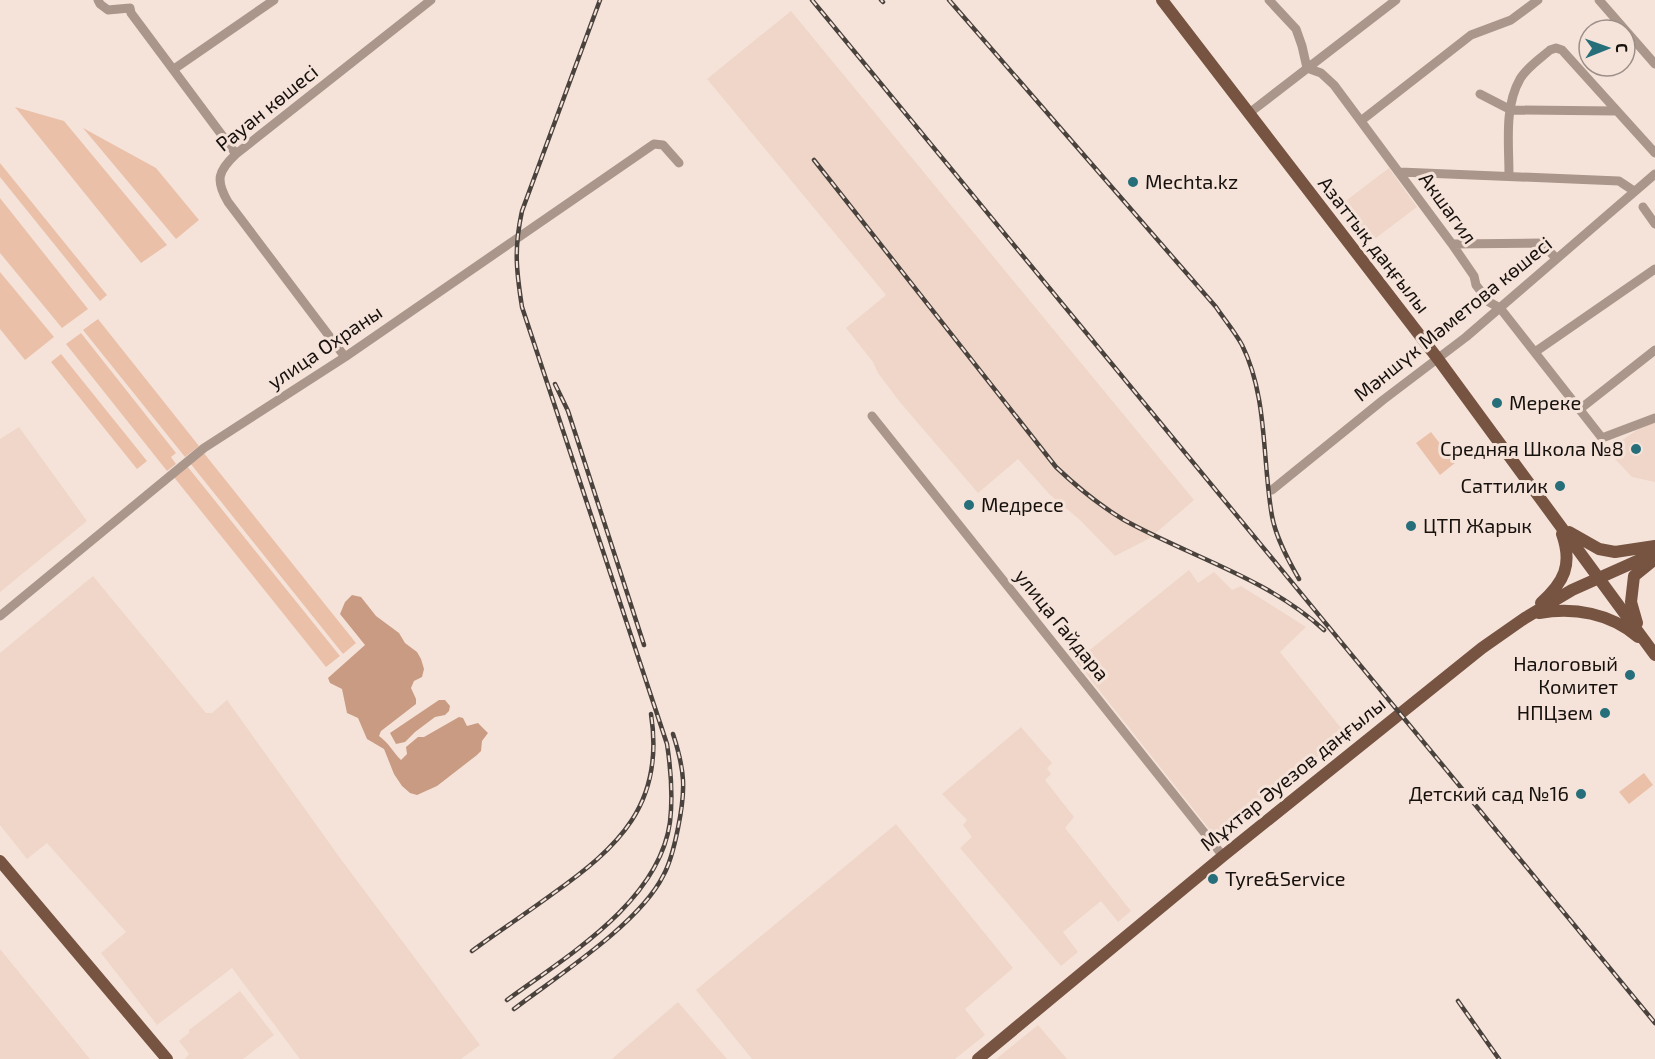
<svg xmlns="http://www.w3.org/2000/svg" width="1655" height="1059" font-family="'Exo 2',sans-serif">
<rect width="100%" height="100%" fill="#f5e3da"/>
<!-- built -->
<path fill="#efd6c8" d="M 791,11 L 1194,500 L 1150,538 L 1115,556 L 1080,520 L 1050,495 L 1018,459 L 978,493 L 899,401 L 878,373 L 873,362 L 846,328 L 886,295 L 707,79 Z
M 1389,168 L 1417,207 L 1372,241 L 1343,203 Z
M 1655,421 L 1655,482 L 1632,477 L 1614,458 L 1621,441 L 1644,425 Z
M 19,427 L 87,521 L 0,592 L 0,439 Z
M 1189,570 L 1198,583 L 1214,572 L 1232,590 L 1241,586 L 1306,627 L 1280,652 L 1345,733 L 1225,835 L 1214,835 L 1076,661 Z
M 93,576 L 206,713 L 212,713 L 227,700 L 340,858 L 480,1045 L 461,1059 L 300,1059 L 232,968 L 157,1025 L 101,953 L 126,932 L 47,843 L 27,859 L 0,825 L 0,653 Z
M 1021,727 L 1052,763 L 1047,768 L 1051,774 L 1045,780 L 1074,817 L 1065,828 L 1131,911 L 1118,922 L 1101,901 L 1063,932 L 1078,952 L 1061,966 L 960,848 L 972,837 L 963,825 L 967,820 L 942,794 Z
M 896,824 L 1013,968 L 965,1009 L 985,1035 L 955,1059 L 752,1059 L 696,990 Z
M 0,949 L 90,1059 L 0,1059 Z
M 240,991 L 274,1035 L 243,1059 L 185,1059 L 189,1054 L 179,1041 L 189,1033 L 189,1030 Z
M 678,1002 L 727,1059 L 612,1059 L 649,1027 Z
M 1038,1025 L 1067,1059 L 996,1059 Z"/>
<!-- green -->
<path fill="#eac0a9" d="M 15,107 L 64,121 L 167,245 L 141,263 Z
M 83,128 L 156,168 L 199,220 L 176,239 Z
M 0,163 L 107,295 L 100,301 L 0,177 Z
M 0,198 L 88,309 L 62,328 L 0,253 Z
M 0,272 L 54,337 L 25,360 L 0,329 Z
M 98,319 L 199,446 L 185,457 L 83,330 Z
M 81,333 L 176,453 L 171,457 L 176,464 L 167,471 L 66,344 Z
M 61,354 L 147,461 L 137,469 L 51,362 Z
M 1431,432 L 1455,463 L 1440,475 L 1416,443 Z
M 203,452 L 356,643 L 343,654 L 190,463 Z
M 187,466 L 340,656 L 326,667 L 173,476 Z
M 1644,773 L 1653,785 L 1629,804 L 1619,792 Z"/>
<!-- water -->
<path fill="#c99b82" d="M 352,595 L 361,597 L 376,616 L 399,633 L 405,643 L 417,652 L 421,659 L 424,669 L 422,677 L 414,681 L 411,688 L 416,699 L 416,704 L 381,731 L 379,736 C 388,742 393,752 401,760 L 407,754 L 406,747 L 418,737 L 424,737 L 459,717 L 463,718 L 467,726 L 478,723 L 488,733 L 482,741 L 481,751 L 477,755 L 437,786 L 417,795 L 410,793 L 402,786 L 394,774 L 384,749 L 367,739 L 358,718 L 347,713 L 342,689 L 330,683 L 328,678 L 365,645 L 340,614 L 345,602 Z
M 439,700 L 445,700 L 450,706 L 449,711 L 445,715 L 435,717 L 415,732 L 405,742 L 396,744 L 390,733 Z"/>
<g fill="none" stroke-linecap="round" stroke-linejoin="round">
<!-- minor -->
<path stroke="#ab968b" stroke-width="9" d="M 98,0 L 100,4 L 108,10 L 130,8
M 1269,0 L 1296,29 L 1302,46 L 1307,68 L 1321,73 L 1334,85 L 1452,244 L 1474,276 L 1476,285 L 1489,302 L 1500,308 L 1602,438 L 1655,418
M 1599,0 L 1655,64
M 130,8 L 131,13 L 236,154
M 174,69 L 274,0
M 1480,94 L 1511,110 L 1616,111
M 1248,114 L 1396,0
M 1362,120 L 1471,35 L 1511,20 L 1538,0
M 1400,172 L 1619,181 L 1634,191
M 1509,175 C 1509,144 1504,107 1520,79 C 1527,67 1541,58 1550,50 L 1556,48 L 1562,50 L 1655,153
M 1643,207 L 1655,224
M 1452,244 L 1541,243 L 1556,258
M 1535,352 L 1655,269
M 345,357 L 228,202 C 215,180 218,171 236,154 L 431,0
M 1580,409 L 1655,350
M 872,416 L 1223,856
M 1272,490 L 1383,400 L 1466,337 L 1655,174
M 0,616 L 204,448 L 345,357 L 654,144 L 663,145 L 679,163"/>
<!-- major -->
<path stroke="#775441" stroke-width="12" d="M 1162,0 L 1438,359 L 1655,655
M 1569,532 L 1599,549 L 1615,552 L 1655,546
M 1541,603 C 1564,582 1573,565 1562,534
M 1539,613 C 1574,607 1610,613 1638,637
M 1637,623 L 1631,602 L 1634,576 L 1655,559
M 0,861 L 167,1059
M 978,1059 L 1223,856 L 1482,648 L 1525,618 L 1572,590 L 1655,553"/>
<defs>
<path id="rail" d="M 812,0 L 1655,1023
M 881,0 L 883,2
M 949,0 L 1216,307 C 1224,319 1235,332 1242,345 C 1268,397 1262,460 1272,516 C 1276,538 1288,560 1299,579
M 814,160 L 1056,467 C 1077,487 1099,505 1124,520 C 1191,557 1267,578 1324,630
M 555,384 L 568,411 L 644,645
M 472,951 C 498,932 525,914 551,895 C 619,847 665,804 651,714
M 507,1000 C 567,956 659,902 670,822 C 673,796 671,770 667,744 L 522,307 C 516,269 514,248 522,211 L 600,0
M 1458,1001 L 1499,1059
M 514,1009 C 557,976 639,924 663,876 C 671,862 675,843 678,828 C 686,789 685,771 673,734"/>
</defs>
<!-- rail casing -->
<use href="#rail" stroke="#4a423d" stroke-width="4.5"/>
<!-- rail -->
<use href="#rail" stroke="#f5e3da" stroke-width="2" stroke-dasharray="7" stroke-linecap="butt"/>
</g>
<!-- markers -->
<g fill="#266e7a" stroke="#f5e3da" stroke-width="2">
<circle cx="1133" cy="182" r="6"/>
<circle cx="1497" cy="403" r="6"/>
<circle cx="1636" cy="449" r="6"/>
<circle cx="1560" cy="486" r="6"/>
<circle cx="969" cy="505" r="6"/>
<circle cx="1411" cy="526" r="6"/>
<circle cx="1630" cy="675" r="6"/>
<circle cx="1605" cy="713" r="6"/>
<circle cx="1581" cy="794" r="6"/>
<circle cx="1213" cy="879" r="6"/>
</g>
<g text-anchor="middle" stroke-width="6" stroke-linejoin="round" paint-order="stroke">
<!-- street labels -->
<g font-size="20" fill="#17110e" stroke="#f5e3da">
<text transform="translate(267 108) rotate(-39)" y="7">Рауан көшесі</text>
<text transform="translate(1448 208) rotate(54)" y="7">Акшагил</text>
<text transform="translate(1374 245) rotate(52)" y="7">Азаттық даңғылы</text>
<text transform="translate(1453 319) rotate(-39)" y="7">Мәншүк Мәметова көшесі</text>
<text transform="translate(325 347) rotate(-34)" y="7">улица Охраны</text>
<text transform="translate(1062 625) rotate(51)" y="7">улица Гайдара</text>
<text transform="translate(1293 774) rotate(-39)" y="7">Мұхтар Әуезов даңғылы</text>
</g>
<!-- poi labels -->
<g font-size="20" fill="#17110e" stroke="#f5e3da" text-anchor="start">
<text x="1145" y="189">Mechta.kz</text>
<text x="1509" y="410">Мереке</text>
<text x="1624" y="456" text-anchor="end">Средняя Школа №8</text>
<text x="1548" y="493" text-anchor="end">Саттилик</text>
<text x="981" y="512">Медресе</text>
<text x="1423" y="533">ЦТП Жарык</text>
<text x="1618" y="671" text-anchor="end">Налоговый<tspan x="1618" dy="23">Комитет</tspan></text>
<text x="1593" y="720" text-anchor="end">НПЦзем</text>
<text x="1569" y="801" text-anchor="end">Детский сад №16</text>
<text x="1225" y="886">Tyre&amp;Service</text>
</g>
</g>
<!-- north arrow -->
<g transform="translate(1607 48) rotate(89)"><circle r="28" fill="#f5e3da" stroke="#9c8f88" stroke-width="1.5"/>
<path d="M0-4.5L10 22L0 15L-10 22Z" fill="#266e7a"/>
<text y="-9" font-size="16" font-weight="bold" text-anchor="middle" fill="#17110e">С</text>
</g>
</svg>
